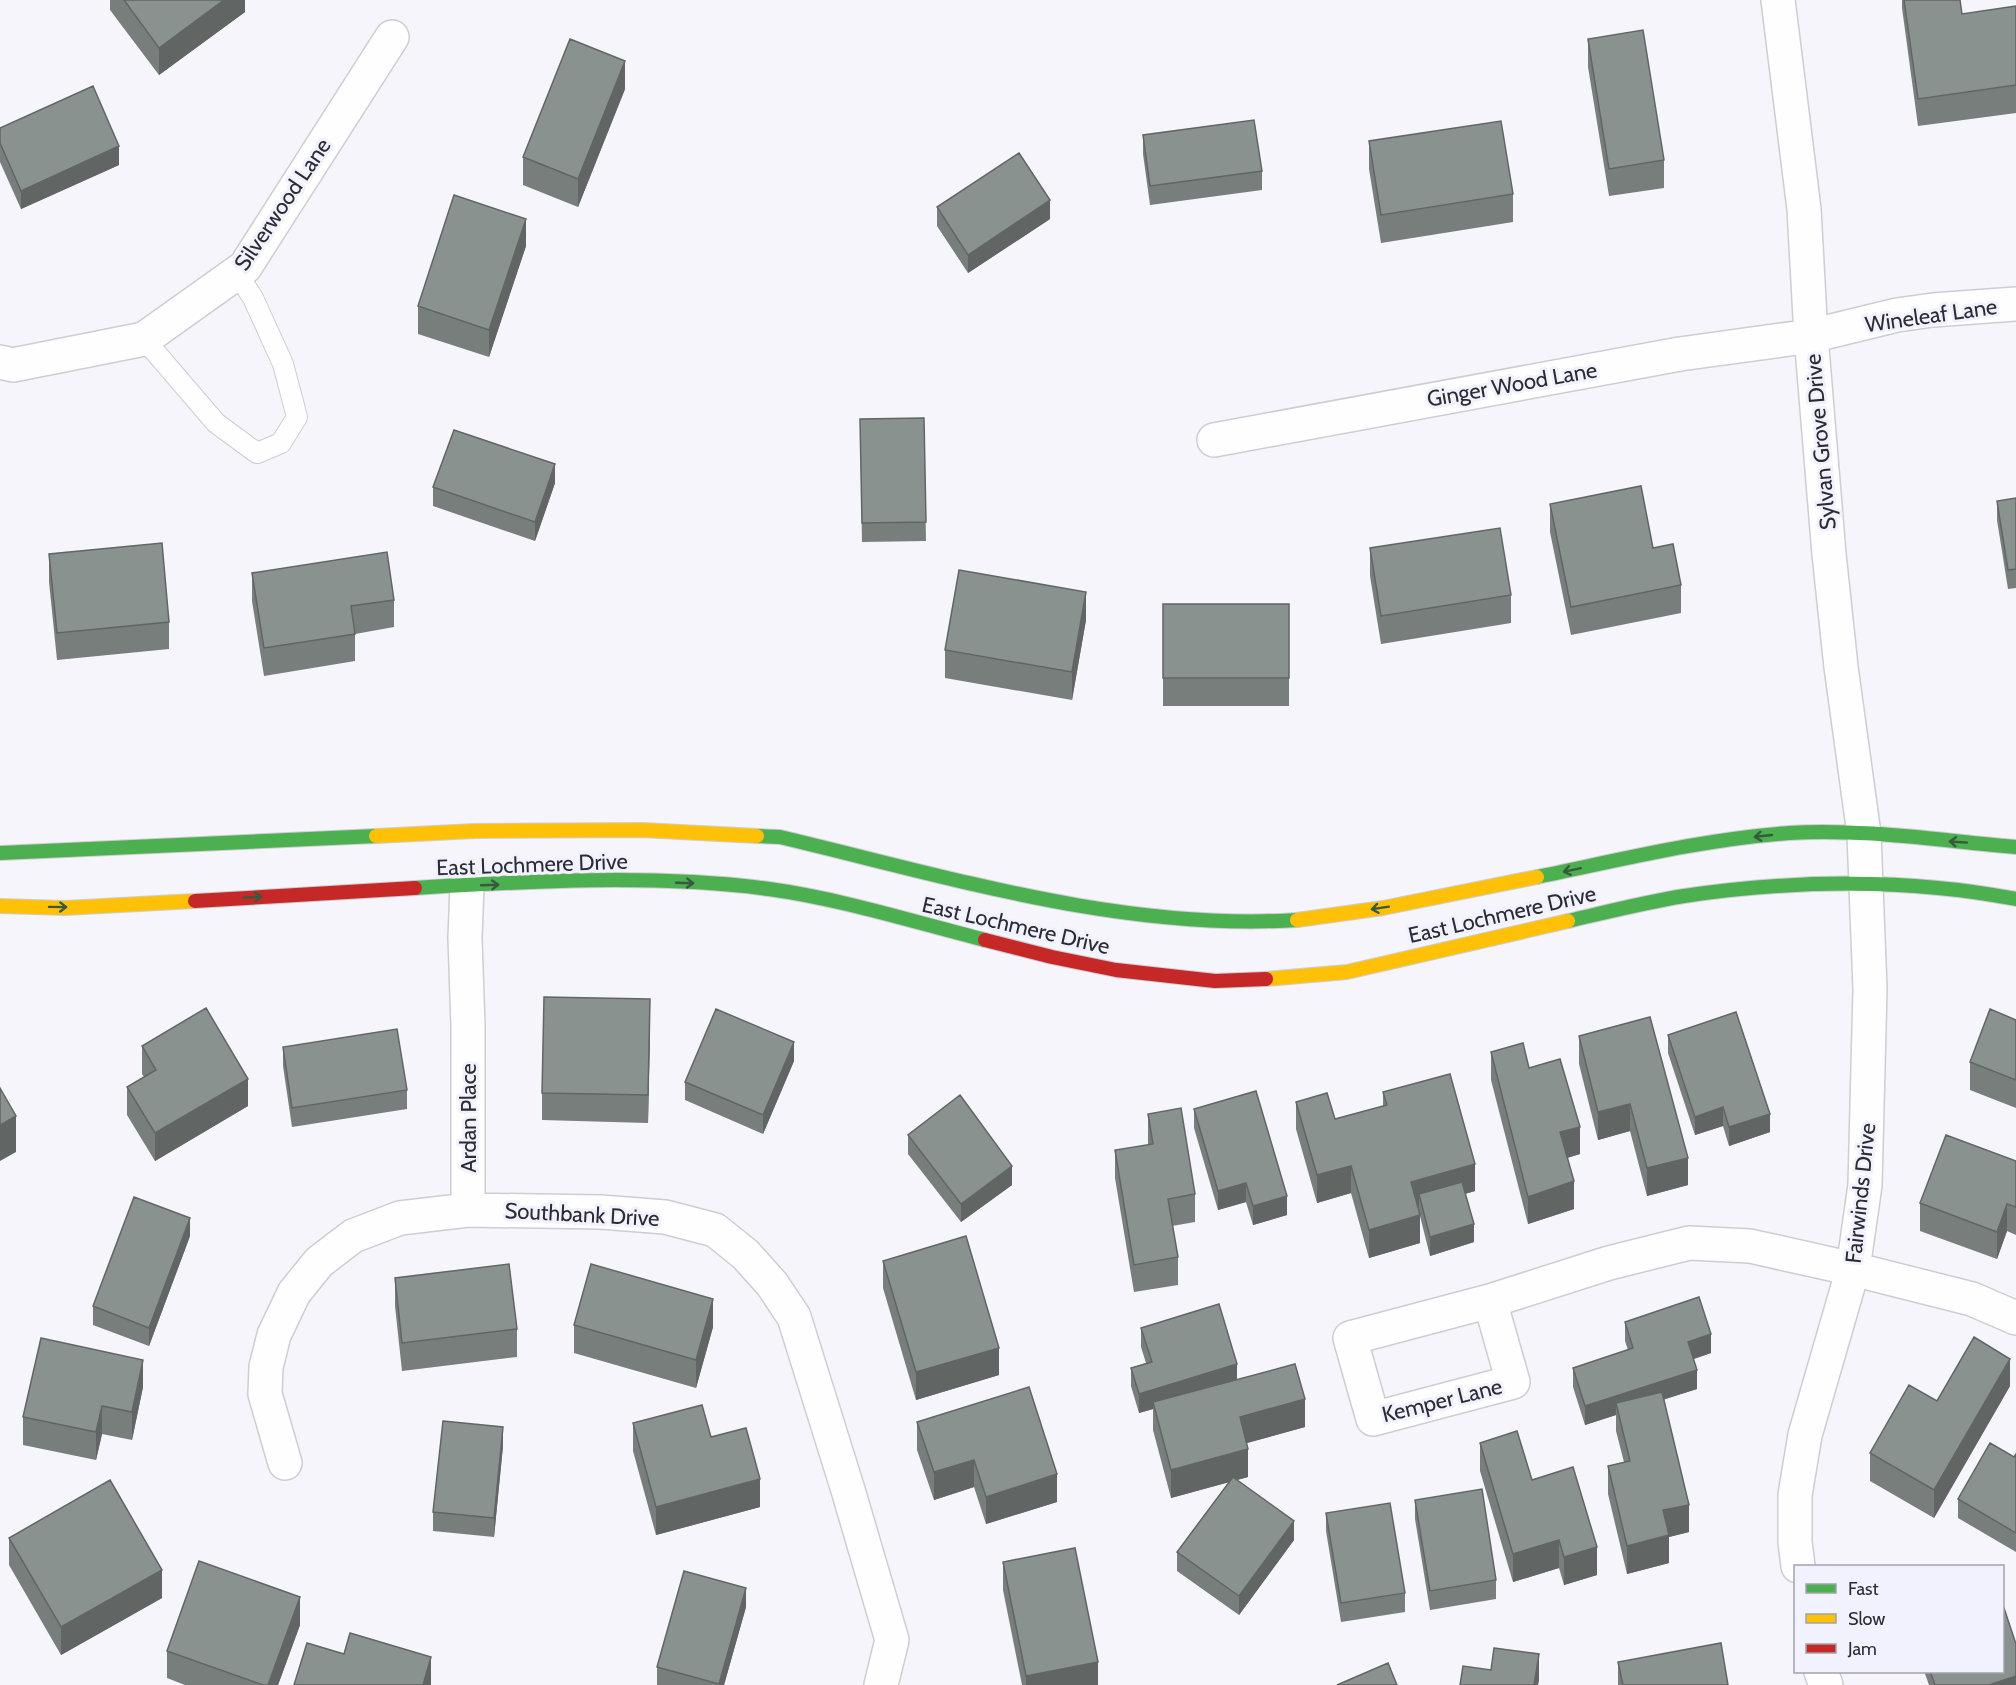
<svg xmlns="http://www.w3.org/2000/svg" width="2016" height="1685" font-family="Cabin,sans-serif">
<rect width="100%" height="100%" fill="#f5f5fb"/>
<g fill="none" stroke-linecap="round" stroke-linejoin="round">
<defs>
<path id="lane" d="M 144,339 L 216,423 L 257,453 L 281,443 L 297,417 L 283,364 L 253,298 L 237,273"/>
<path id="street" d="M 1778,0 L 1804,209 L 1811,336 L 1829,554 L 1841,667 L 1864,834 L 1870,989 L 1865,1185 L 1853,1269 L 1805,1435 L 1795,1495 L 1795,1542 L 1798,1566
M 0,362 L 13,365 L 144,339 L 245,267 L 392,37
M 1214,440 L 1680,354 L 1811,336 L 1897,315 L 1933,310 L 2016,304
M 467,885 L 465,938 L 468,1026 L 468,1210
M 1490,1301 L 1513,1382 L 1373,1419 L 1350,1338 L 1490,1301 L 1609,1263 L 1689,1243 L 1750,1246 L 1853,1269 L 1972,1299 L 2016,1318
M 285,1463 L 265,1394 L 266,1367 L 274,1335 L 294,1293 L 319,1262 L 353,1236 L 400,1218 L 468,1210 L 601,1212 L 665,1217 L 715,1230 L 745,1254 L 772,1284 L 794,1317 L 848,1490 L 892,1640 L 881,1685
M 1821,1672 L 1826,1685"/>
<path id="fast" d="M 757,836 L 780,837 C 949,877 1122,931 1297,920
M 0,853 L 376,836
M 1537,877 C 1620,860 1704,839 1789,833 C 1862,828 1943,841 2016,847
M 415,888 C 529,881 656,874 769,889 C 842,899 914,922 985,940
M 1568,921 C 1607,912 1646,902 1684,896 C 1792,880 1909,878 2016,899"/>
<path id="slow" d="M 376,836 L 475,831 L 642,830 L 757,836
M 0,906 L 65,908 L 195,901
M 1297,920 L 1383,908 L 1537,877
M 1266,979 L 1347,972 L 1568,921"/>
<path id="jam" d="M 195,901 L 415,888
M 985,940 L 1052,957 L 1116,970 L 1215,981 L 1266,979"/>
</defs>
<!-- lane casing -->
<use href="#lane" stroke="#cdcdd3" stroke-width="22"/>
<!-- street casing -->
<use href="#street" stroke="#cdcdd3" stroke-width="36"/>
<!-- fast casing -->
<use href="#fast" stroke="#cdcdd3" stroke-width="16"/>
<!-- slow casing -->
<use href="#slow" stroke="#cdcdd3" stroke-width="16"/>
<!-- jam casing -->
<use href="#jam" stroke="#cdcdd3" stroke-width="16"/>
<!-- lane -->
<use href="#lane" stroke="#fefefe" stroke-width="20"/>
<!-- street -->
<use href="#street" stroke="#fefefe" stroke-width="33"/>
<!-- fast -->
<use href="#fast" stroke="#4caf50" stroke-width="14"/>
<!-- slow -->
<use href="#slow" stroke="#ffc107" stroke-width="14"/>
<!-- jam -->
<use href="#jam" stroke="#c62828" stroke-width="14"/>
</g>
<!-- wall -->
<path fill="#777e7b" d="M 110,0 L 245,0 L 245,12 L 159,75 L 110,10 Z
M 1902,0 L 1960,0 L 1962,14 L 2016,6 L 2016,113 L 1918,126 L 1902,8 Z
M 1588,39 L 1664,160 L 1664,188 L 1609,196 L 1588,67 Z
M 625,89 L 578,207 L 523,185 L 523,157 Z
M 0,128 L 119,165 L 21,209 L 0,162 Z
M 1143,135 L 1262,171 L 1262,190 L 1150,205 L 1143,154 Z
M 1369,141 L 1513,194 L 1513,222 L 1381,243 L 1369,169 Z
M 937,207 L 1050,219 L 968,273 L 937,226 Z
M 526,246 L 489,357 L 418,334 L 418,306 Z
M 924,418 L 926,541 L 862,542 L 860,419 Z
M 555,483 L 535,541 L 433,506 L 433,487 Z
M 2016,498 L 2016,588 L 2008,589 L 1997,520 L 1997,501 Z
M 1550,504 L 1653,548 L 1681,585 L 1681,613 L 1571,635 L 1550,532 Z
M 1370,548 L 1511,595 L 1511,623 L 1381,644 L 1370,576 Z
M 49,554 L 169,622 L 169,649 L 57,660 L 49,582 Z
M 252,573 L 394,600 L 394,627 L 355,634 L 355,661 L 264,676 L 252,601 Z
M 1163,604 L 1289,604 L 1289,706 L 1163,706 Z
M 1086,620 L 1072,700 L 945,678 L 945,650 Z
M 1650,1017 L 1688,1185 L 1647,1196 L 1630,1131 L 1598,1140 L 1579,1064 L 1579,1036 Z
M 2016,1020 L 2016,1108 L 1970,1090 L 1970,1062 Z
M 650,1027 L 648,1123 L 542,1120 L 542,1093 Z
M 1668,1035 L 1770,1132 L 1729,1146 L 1723,1126 L 1695,1135 L 1668,1053 Z
M 142,1046 L 248,1106 L 155,1161 L 127,1115 L 127,1087 L 144,1077 L 142,1074 Z
M 283,1047 L 407,1090 L 407,1109 L 292,1127 L 283,1066 Z
M 1491,1052 L 1529,1068 L 1580,1154 L 1567,1158 L 1574,1209 L 1528,1224 L 1491,1080 Z
M 794,1061 L 763,1134 L 685,1100 L 685,1082 Z
M 1383,1092 L 1475,1191 L 1465,1194 L 1474,1242 L 1430,1256 L 1420,1216 L 1420,1243 L 1369,1258 L 1351,1193 L 1317,1203 L 1296,1129 L 1296,1102 L 1335,1119 L 1383,1106 Z
M 1194,1109 L 1287,1215 L 1253,1225 L 1246,1202 L 1218,1210 L 1194,1128 Z
M 1148,1114 L 1195,1194 L 1195,1222 L 1172,1226 L 1178,1257 L 1178,1285 L 1134,1292 L 1115,1178 L 1115,1150 L 1148,1145 Z
M 908,1135 L 1012,1185 L 961,1222 L 908,1154 Z
M 2016,1161 L 2016,1235 L 2007,1231 L 1997,1259 L 1920,1231 L 1920,1203 Z
M 190,1236 L 149,1346 L 93,1325 L 93,1306 Z
M 883,1261 L 999,1375 L 916,1400 L 883,1288 Z
M 395,1278 L 517,1329 L 517,1357 L 402,1371 L 395,1306 Z
M 1625,1322 L 1711,1353 L 1693,1359 L 1697,1389 L 1664,1399 L 1689,1532 L 1669,1537 L 1669,1563 L 1627,1574 L 1608,1494 L 1608,1466 L 1624,1462 L 1616,1431 L 1616,1415 L 1585,1425 L 1573,1387 L 1573,1368 L 1628,1350 L 1625,1341 Z
M 574,1325 L 713,1327 L 696,1388 L 574,1353 Z
M 1141,1328 L 1237,1380 L 1305,1427 L 1246,1443 L 1248,1477 L 1237,1480 L 1294,1540 L 1239,1615 L 1177,1571 L 1177,1552 L 1229,1482 L 1171,1498 L 1153,1430 L 1153,1409 L 1139,1413 L 1131,1386 L 1131,1368 L 1146,1363 L 1141,1347 Z
M 2010,1386 L 1934,1518 L 1870,1481 L 1870,1453 L 1937,1401 Z
M 143,1387 L 132,1440 L 102,1434 L 96,1460 L 23,1445 L 23,1417 Z
M 917,1422 L 1057,1502 L 986,1524 L 974,1487 L 934,1500 L 917,1450 Z
M 633,1423 L 711,1437 L 760,1507 L 656,1535 L 633,1451 Z
M 1480,1443 L 1532,1480 L 1597,1575 L 1564,1585 L 1559,1568 L 1513,1582 L 1480,1471 Z
M 503,1446 L 494,1537 L 433,1531 L 433,1512 Z
M 2016,1454 L 2016,1552 L 1958,1518 L 1958,1499 L 2014,1457 Z
M 1415,1500 L 1496,1580 L 1496,1599 L 1430,1610 L 1415,1519 Z
M 1326,1513 L 1405,1593 L 1405,1612 L 1341,1622 L 1326,1531 Z
M 9,1538 L 162,1598 L 61,1655 L 9,1565 Z
M 1003,1562 L 1098,1685 L 1022,1685 L 1003,1590 Z
M 746,1607 L 724,1685 L 657,1685 L 657,1667 Z
M 300,1625 L 278,1685 L 185,1685 L 167,1678 L 167,1651 Z
M 1618,1662 L 1728,1685 L 1618,1685 Z
M 1924,1671 L 2002,1671 L 2016,1685 L 1929,1685 Z"/>
<!-- shaded-wall -->
<path fill="#616664" d="M 224,0 L 245,0 L 245,12 L 159,75 L 159,48 Z
M 625,61 L 625,89 L 578,207 L 578,179 Z
M 119,146 L 119,165 L 21,209 L 21,191 Z
M 1050,200 L 1050,219 L 968,273 L 968,255 Z
M 526,219 L 526,246 L 489,357 L 489,330 Z
M 555,464 L 555,483 L 535,541 L 535,522 Z
M 1086,592 L 1086,620 L 1072,700 L 1072,672 Z
M 650,999 L 650,1027 L 648,1123 L 648,1095 Z
M 794,1042 L 794,1061 L 763,1134 L 763,1115 Z
M 248,1079 L 248,1106 L 155,1161 L 155,1133 Z
M 1630,1104 L 1630,1131 L 1598,1140 L 1598,1112 Z
M 1723,1107 L 1723,1126 L 1695,1135 L 1695,1117 Z
M 1770,1114 L 1770,1132 L 1729,1146 L 1729,1127 Z
M 16,1116 L 16,1152 L 0,1161 L 0,1125 Z
M 1580,1127 L 1580,1154 L 1560,1160 L 1560,1132 Z
M 1688,1158 L 1688,1185 L 1647,1196 L 1647,1168 Z
M 1475,1164 L 1475,1191 L 1422,1206 L 1419,1194 L 1419,1207 L 1411,1210 L 1411,1182 Z
M 1012,1166 L 1012,1185 L 961,1222 L 961,1204 Z
M 1351,1166 L 1351,1193 L 1317,1203 L 1317,1175 Z
M 1574,1181 L 1574,1209 L 1528,1224 L 1528,1197 Z
M 1246,1183 L 1246,1202 L 1218,1210 L 1218,1191 Z
M 1287,1196 L 1287,1215 L 1253,1225 L 1253,1206 Z
M 2007,1204 L 2007,1231 L 1997,1259 L 1997,1232 Z
M 1420,1215 L 1420,1243 L 1369,1258 L 1369,1230 Z
M 190,1218 L 190,1236 L 149,1346 L 149,1328 Z
M 1474,1224 L 1474,1242 L 1430,1256 L 1430,1237 Z
M 713,1299 L 713,1327 L 696,1388 L 696,1360 Z
M 1711,1334 L 1711,1353 L 1688,1361 L 1688,1342 Z
M 999,1348 L 999,1375 L 916,1400 L 916,1372 Z
M 2010,1359 L 2010,1386 L 1934,1518 L 1934,1490 Z
M 143,1360 L 143,1387 L 132,1440 L 132,1412 Z
M 1237,1364 L 1237,1383 L 1153,1402 L 1153,1409 L 1139,1413 L 1139,1394 Z
M 1697,1370 L 1697,1389 L 1619,1414 L 1616,1403 L 1616,1415 L 1585,1425 L 1585,1406 Z
M 1305,1399 L 1305,1427 L 1240,1445 L 1240,1417 Z
M 102,1406 L 102,1434 L 96,1460 L 96,1432 Z
M 503,1427 L 503,1446 L 494,1537 L 494,1518 Z
M 1248,1449 L 1248,1477 L 1171,1498 L 1171,1470 Z
M 974,1460 L 974,1487 L 934,1500 L 934,1472 Z
M 1057,1474 L 1057,1502 L 986,1524 L 986,1497 Z
M 760,1479 L 760,1507 L 656,1535 L 656,1507 Z
M 1689,1505 L 1689,1532 L 1669,1537 L 1669,1563 L 1627,1574 L 1627,1546 L 1663,1510 Z
M 1294,1521 L 1294,1540 L 1239,1615 L 1239,1596 Z
M 1559,1540 L 1559,1568 L 1513,1582 L 1513,1554 Z
M 1597,1547 L 1597,1575 L 1564,1585 L 1564,1557 Z
M 162,1570 L 162,1598 L 61,1655 L 61,1627 Z
M 746,1588 L 746,1607 L 724,1685 L 719,1685 Z
M 300,1597 L 300,1625 L 278,1685 L 268,1685 Z
M 1539,1654 L 1539,1681 L 1538,1685 L 1534,1685 Z
M 431,1657 L 431,1685 L 423,1685 Z
M 1098,1662 L 1098,1685 L 1026,1685 L 1026,1676 Z
M 2016,1676 L 2016,1685 L 1989,1685 Z"/>
<!-- building -->
<path fill="#8a928f" stroke="#616664" stroke-width="1.5" d="M 124,0 L 224,0 L 159,48 Z
M 1904,0 L 1960,0 L 1962,14 L 2016,6 L 2016,85 L 1918,99 Z
M 1643,30 L 1664,160 L 1609,169 L 1588,39 Z
M 570,39 L 625,61 L 578,179 L 523,157 Z
M 93,86 L 119,146 L 21,191 L 0,143 L 0,128 Z
M 1254,120 L 1262,171 L 1150,186 L 1143,135 Z
M 1501,121 L 1513,194 L 1381,215 L 1369,141 Z
M 1019,153 L 1050,200 L 968,255 L 937,207 Z
M 454,195 L 526,219 L 489,330 L 418,306 Z
M 924,418 L 926,522 L 862,523 L 860,419 Z
M 454,430 L 555,464 L 535,522 L 433,487 Z
M 1641,486 L 1653,548 L 1673,544 L 1681,585 L 1571,607 L 1550,504 Z
M 2016,498 L 2016,569 L 2008,570 L 1997,501 Z
M 1500,528 L 1511,595 L 1381,616 L 1370,548 Z
M 162,543 L 169,622 L 57,633 L 49,554 Z
M 387,552 L 394,600 L 351,606 L 355,634 L 264,648 L 252,573 Z
M 959,570 L 1086,592 L 1072,672 L 945,650 Z
M 1163,604 L 1289,604 L 1289,678 L 1163,678 Z
M 544,997 L 650,999 L 648,1095 L 542,1093 Z
M 206,1008 L 248,1079 L 155,1133 L 127,1087 L 156,1070 L 142,1046 Z
M 716,1009 L 794,1042 L 763,1115 L 685,1082 Z
M 1990,1009 L 2016,1020 L 2016,1080 L 1970,1062 Z
M 1736,1012 L 1770,1114 L 1729,1127 L 1723,1107 L 1695,1117 L 1668,1035 Z
M 1650,1017 L 1688,1158 L 1647,1168 L 1630,1104 L 1598,1112 L 1579,1036 Z
M 397,1029 L 407,1090 L 292,1108 L 283,1047 Z
M 1523,1043 L 1529,1068 L 1560,1059 L 1580,1127 L 1560,1132 L 1574,1181 L 1528,1197 L 1491,1052 Z
M 1450,1074 L 1475,1164 L 1411,1182 L 1420,1215 L 1369,1230 L 1351,1166 L 1317,1175 L 1296,1102 L 1327,1093 L 1335,1119 L 1387,1105 L 1383,1092 Z
M 0,1088 L 16,1116 L 0,1125 Z
M 1256,1091 L 1287,1196 L 1253,1206 L 1246,1183 L 1218,1191 L 1194,1109 Z
M 960,1095 L 1012,1166 L 961,1204 L 908,1135 Z
M 1181,1108 L 1195,1194 L 1168,1199 L 1178,1257 L 1134,1265 L 1115,1150 L 1153,1144 L 1148,1114 Z
M 1946,1135 L 2016,1161 L 2016,1207 L 2007,1204 L 1997,1232 L 1920,1203 Z
M 1462,1182 L 1474,1224 L 1430,1237 L 1419,1194 Z
M 134,1197 L 190,1218 L 149,1328 L 93,1306 Z
M 966,1236 L 999,1348 L 916,1372 L 883,1261 Z
M 509,1264 L 517,1329 L 402,1343 L 395,1278 Z
M 591,1264 L 713,1299 L 696,1360 L 574,1325 Z
M 1699,1297 L 1711,1334 L 1688,1342 L 1697,1370 L 1585,1406 L 1573,1368 L 1633,1348 L 1625,1322 Z
M 1219,1304 L 1237,1364 L 1139,1394 L 1131,1368 L 1152,1362 L 1141,1328 Z
M 1974,1337 L 2010,1359 L 1934,1490 L 1870,1453 L 1909,1385 L 1937,1401 Z
M 41,1338 L 143,1360 L 132,1412 L 102,1406 L 96,1432 L 23,1417 Z
M 1295,1364 L 1305,1399 L 1240,1417 L 1248,1449 L 1171,1470 L 1153,1402 Z
M 1029,1387 L 1057,1474 L 986,1497 L 974,1460 L 934,1472 L 917,1422 Z
M 1662,1392 L 1689,1505 L 1663,1510 L 1669,1535 L 1627,1546 L 1608,1466 L 1630,1461 L 1616,1403 Z
M 702,1405 L 711,1437 L 746,1428 L 760,1479 L 656,1507 L 633,1423 Z
M 443,1421 L 503,1427 L 494,1518 L 433,1512 Z
M 1517,1431 L 1532,1480 L 1573,1467 L 1597,1547 L 1564,1557 L 1559,1540 L 1513,1554 L 1480,1443 Z
M 1990,1443 L 2014,1457 L 2016,1454 L 2016,1533 L 1958,1499 Z
M 1233,1477 L 1294,1521 L 1239,1596 L 1177,1552 Z
M 110,1480 L 162,1570 L 61,1627 L 9,1538 Z
M 1482,1489 L 1496,1580 L 1430,1591 L 1415,1500 Z
M 1390,1503 L 1405,1593 L 1341,1603 L 1326,1513 Z
M 1075,1548 L 1098,1662 L 1026,1676 L 1003,1562 Z
M 199,1561 L 300,1597 L 268,1685 L 263,1685 L 167,1651 Z
M 684,1571 L 746,1588 L 719,1684 L 657,1667 Z
M 2002,1602 L 2016,1644 L 2016,1676 L 1989,1685 L 1935,1685 L 1930,1671 L 2002,1671 Z
M 350,1633 L 431,1657 L 423,1685 L 294,1685 L 307,1643 L 344,1654 Z
M 1721,1643 L 1728,1685 L 1623,1685 L 1618,1662 Z
M 1494,1648 L 1539,1654 L 1534,1685 L 1460,1685 L 1463,1666 L 1491,1670 Z
M 1388,1663 L 1397,1685 L 1337,1685 Z"/>
<!-- one-way arrows -->
<defs><path id="oneway-shaft" d="M-6 0H5M1.5-3L5.5 0L1.5 3" fill="none" stroke-width="1.6" stroke-linecap="round" stroke-linejoin="round" transform="scale(1.5)"/></defs>
<g stroke="#37593d">
<use href="#oneway-shaft" transform="translate(1763 836) rotate(174)"/>
<use href="#oneway-shaft" transform="translate(1958 842) rotate(-176)"/>
<use href="#oneway-shaft" transform="translate(1572 870) rotate(168)"/>
<use href="#oneway-shaft" transform="translate(685 883) rotate(2)"/>
<use href="#oneway-shaft" transform="translate(490 885) rotate(-2)"/>
<use href="#oneway-shaft" transform="translate(253 897) rotate(-3)"/>
<use href="#oneway-shaft" transform="translate(58 907) rotate(1)"/>
<use href="#oneway-shaft" transform="translate(1380 908) rotate(171)"/>
</g>
<g text-anchor="middle" stroke-width="6" stroke-linejoin="round" paint-order="stroke">
<!-- street labels -->
<g font-size="22" fill="#2b2b33" stroke="#f2f2fe">
<text transform="translate(282 204) rotate(-56)" y="8">Silverwood Lane</text>
<text transform="translate(1931 315) rotate(-8)" y="8">Wineleaf Lane</text>
<text transform="translate(1512 384) rotate(-10)" y="8">Ginger Wood Lane</text>
<text transform="translate(1820 442) rotate(-95)" y="8">Sylvan Grove Drive</text>
<text transform="translate(532 864) rotate(-2)" y="8">East Lochmere Drive</text>
<text transform="translate(1502 914) rotate(-13)" y="8">East Lochmere Drive</text>
<text transform="translate(1016 925) rotate(13)" y="8">East Lochmere Drive</text>
<text transform="translate(468 1118) rotate(-90)" y="8">Ardan Place</text>
<text transform="translate(1860 1193) rotate(-84)" y="8">Fairwinds Drive</text>
<text transform="translate(582 1214) rotate(3)" y="8">Southbank Drive</text>
<text transform="translate(1442 1400) rotate(-14)" y="8">Kemper Lane</text>
</g>
</g>
<!-- legend -->
<rect x="1794" y="1565" width="210" height="108" fill="#f2f2fe" stroke="#a2a2ad" stroke-width="1.5"/>
<rect x="1806" y="1584" width="30" height="9" fill="#4caf50" stroke="#a2a2ad" stroke-width="1.5"/>
<text x="1848" y="1595" font-size="18" fill="#2b2b33">Fast</text>
<rect x="1806" y="1614" width="30" height="9" fill="#ffc107" stroke="#a2a2ad" stroke-width="1.5"/>
<text x="1848" y="1625" font-size="18" fill="#2b2b33">Slow</text>
<rect x="1806" y="1644" width="30" height="9" fill="#c62828" stroke="#a2a2ad" stroke-width="1.5"/>
<text x="1848" y="1655" font-size="18" fill="#2b2b33">Jam</text>
</svg>
